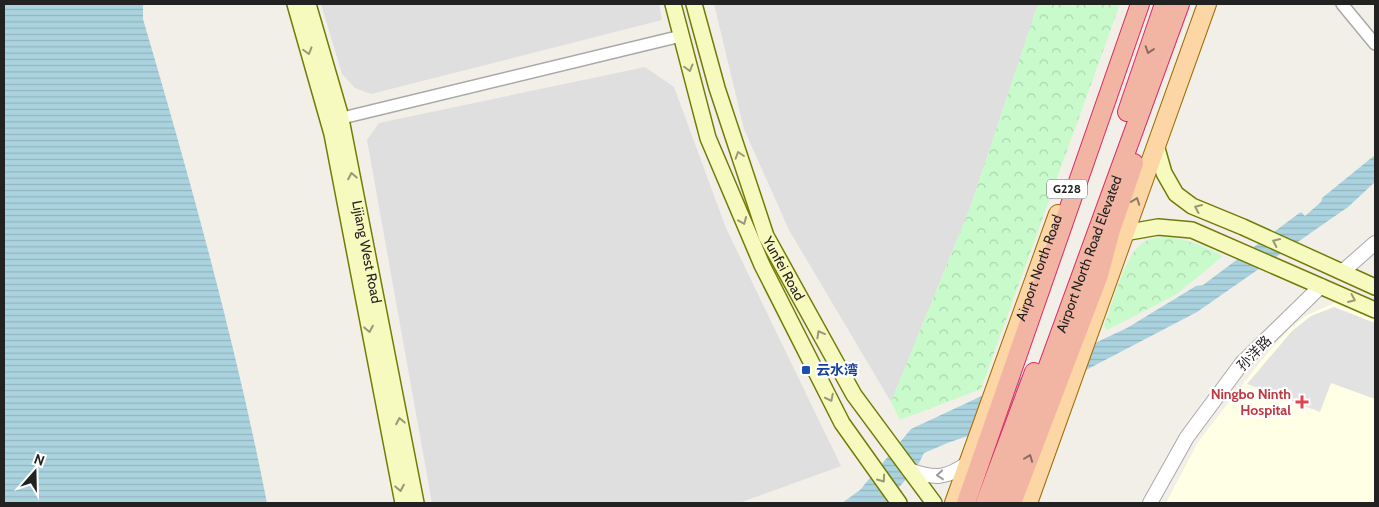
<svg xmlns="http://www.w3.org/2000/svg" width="1379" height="507" font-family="Cabin,'Noto Sans SC',sans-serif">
<defs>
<pattern id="park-crowns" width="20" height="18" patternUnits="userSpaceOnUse" patternTransform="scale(1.25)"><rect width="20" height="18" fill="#c8facc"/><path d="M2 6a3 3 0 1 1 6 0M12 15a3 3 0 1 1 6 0" fill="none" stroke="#acd6af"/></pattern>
<pattern id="water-rules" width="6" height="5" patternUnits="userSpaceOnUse" patternTransform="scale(1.25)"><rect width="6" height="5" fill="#aad3df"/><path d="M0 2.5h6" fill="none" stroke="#92b5bf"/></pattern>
</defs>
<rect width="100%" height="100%" fill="#f2efe9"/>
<!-- residential -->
<path fill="#e0dfdf" d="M 321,4 L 659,4 L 662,20 L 371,94 L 355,88 L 342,74 Z
M 714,4 L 1038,4 L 970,208 L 891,402 L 789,230 L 744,129 Z
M 645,67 L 674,87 L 726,228 L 841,466 L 739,503 L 432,503 L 367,140 L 379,123 Z"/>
<!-- education -->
<path fill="#ffffe5" d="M 1335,303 L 1375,319 L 1375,503 L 1166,503 L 1198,442 L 1260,362 L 1289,329 L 1307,315 Z"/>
<!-- park -->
<path fill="url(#park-crowns)" d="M 1038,4 L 1120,4 L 981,389 L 900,420 L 891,402 L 970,208 Z
M 1163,237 C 1185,238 1204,246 1223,256 L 1177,294 L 1107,330 L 1104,326 C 1112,305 1124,257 1141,244 C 1147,239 1155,238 1163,237 Z"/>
<!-- parking -->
<path fill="#e2e2e2" d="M 1334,307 L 1375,323 L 1375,399 L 1331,383 L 1320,412 L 1247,384 L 1292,331 L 1311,316 Z"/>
<!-- water -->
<path fill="url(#water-rules)" d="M 4,4 L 143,4 L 143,19 C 190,179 235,340 267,503 L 4,503 Z
M 1375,155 L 1375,182 L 1348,207 L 1197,312 L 1086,370 L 1001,425 L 950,442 L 924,453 L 917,467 L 885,503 L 842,503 L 860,490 L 911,429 L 1127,328 L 1196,286 L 1203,285 L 1294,217 L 1301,212 L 1305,216 L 1321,202 L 1322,198 Z"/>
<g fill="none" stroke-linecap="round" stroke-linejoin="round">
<defs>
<path id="minor" d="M 1342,4 L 1375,44
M 334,120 L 681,36"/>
<path id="tertiary" d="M 1342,272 L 1375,243
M 909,470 C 935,479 945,479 968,463
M 1150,503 L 1187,437 L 1242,363 L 1321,286"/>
<g id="secondary">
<path d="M 295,4 L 332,134 L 403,503"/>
<path id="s1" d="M 308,4 L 340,114 L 416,503"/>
<path d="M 673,4 L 708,138 L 762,265 L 842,423 L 899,503"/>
<path id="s2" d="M 694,4 L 717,88 L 766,236 L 854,395 L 934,503"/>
<path d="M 1156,145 L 1164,173 L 1176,194 L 1192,206 L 1243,227 L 1375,287"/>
<path d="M 1124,233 L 1158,227 L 1192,230 L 1375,310"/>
</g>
<g id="primary">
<path id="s3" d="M 954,503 L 1058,214"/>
<path d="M 1028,503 L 1207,4"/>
</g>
<g id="trunk">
<path d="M 1127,112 L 1164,4"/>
<path d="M 966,503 L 1140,4"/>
<path d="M 985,503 L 1034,372"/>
<path id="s4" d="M 998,503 L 1180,4"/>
<path d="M 1012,503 L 1099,275 L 1111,230 L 1134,163"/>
</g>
</defs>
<!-- minor casing -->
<use href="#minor" stroke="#a9a9a9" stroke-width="14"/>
<!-- tertiary casing -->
<use href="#tertiary" stroke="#a9a9a9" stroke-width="16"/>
<!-- secondary casing -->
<use href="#secondary" stroke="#707d05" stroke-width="18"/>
<!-- primary casing -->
<use href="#primary" stroke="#a06b00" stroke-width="20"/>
<!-- trunk casing -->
<use href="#trunk" stroke="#dc2a67" stroke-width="20"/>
<!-- minor -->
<use href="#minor" stroke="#fff" stroke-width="11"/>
<!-- tertiary -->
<use href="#tertiary" stroke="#fff" stroke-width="14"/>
<!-- secondary -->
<use href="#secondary" stroke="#f7fabf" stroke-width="15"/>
<!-- primary -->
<use href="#primary" stroke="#fcd6a4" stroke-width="18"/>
<!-- trunk -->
<use href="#trunk" stroke="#f2b4a3" stroke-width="18"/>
</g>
<!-- one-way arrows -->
<defs><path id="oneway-chevron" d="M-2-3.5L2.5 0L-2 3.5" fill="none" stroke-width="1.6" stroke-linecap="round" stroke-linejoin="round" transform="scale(1.25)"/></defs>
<g stroke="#8a6b62">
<use href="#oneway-chevron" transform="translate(1149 50) rotate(109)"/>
<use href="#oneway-chevron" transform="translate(1029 458) rotate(-69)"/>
</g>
<g stroke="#979978">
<use href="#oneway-chevron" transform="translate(308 51) rotate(74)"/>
<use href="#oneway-chevron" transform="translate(689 68) rotate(75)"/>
<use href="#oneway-chevron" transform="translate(739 155) rotate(-108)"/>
<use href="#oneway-chevron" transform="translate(352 176) rotate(-101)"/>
<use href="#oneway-chevron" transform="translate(1198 208) rotate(-156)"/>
<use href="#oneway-chevron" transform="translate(743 221) rotate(67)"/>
<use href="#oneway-chevron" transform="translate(1276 242) rotate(-155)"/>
<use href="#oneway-chevron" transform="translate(1352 299) rotate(24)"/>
<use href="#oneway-chevron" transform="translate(369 329) rotate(79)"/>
<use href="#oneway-chevron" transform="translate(820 334) rotate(-119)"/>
<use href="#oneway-chevron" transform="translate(830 398) rotate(63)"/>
<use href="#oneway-chevron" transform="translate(400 421) rotate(-101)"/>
<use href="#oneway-chevron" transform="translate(882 479) rotate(55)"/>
<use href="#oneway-chevron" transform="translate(400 488) rotate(79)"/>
</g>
<use stroke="#8f7c63" href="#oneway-chevron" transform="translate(1136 201) rotate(-70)"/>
<use stroke="#9c9c9c" href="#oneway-chevron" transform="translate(940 475) rotate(175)"/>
<!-- markers -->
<rect fill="#1a4fb4" stroke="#fff" stroke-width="2" x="801" y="365" width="10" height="10" rx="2.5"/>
<path fill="#e0444e" stroke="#fff" stroke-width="2" d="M1299.5 394.5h5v5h5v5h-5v5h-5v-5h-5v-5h5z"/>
<g text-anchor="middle" stroke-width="4.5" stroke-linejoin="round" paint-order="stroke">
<!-- shield labels -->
<rect fill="#fff" stroke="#646464" stroke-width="1" x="1047" y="179.5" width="40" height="19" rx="4"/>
<g font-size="12" font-weight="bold" fill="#222">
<text x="1067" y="193">G228</text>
</g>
<!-- street labels -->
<g font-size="14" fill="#222" stroke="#fff">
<text dy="5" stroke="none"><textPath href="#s1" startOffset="255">Lijiang West Road</textPath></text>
<text dy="5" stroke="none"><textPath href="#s4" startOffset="265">Airport North Road Elevated</textPath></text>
<text dy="5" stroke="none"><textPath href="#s2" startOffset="280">Yunfei Road</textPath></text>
<text dy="5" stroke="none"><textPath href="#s3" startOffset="250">Airport North Road</textPath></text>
<text transform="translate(1254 353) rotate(-46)" y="5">孙洋路</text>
</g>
<!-- transit labels -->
<g font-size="14" font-weight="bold" fill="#164399" stroke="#fff" text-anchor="start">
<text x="816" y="375">云水湾</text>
</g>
<!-- health labels -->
<g font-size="14" font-weight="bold" fill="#be3a42" stroke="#fff" text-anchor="end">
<text x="1291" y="399">Ningbo Ninth<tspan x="1291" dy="16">Hospital</tspan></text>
</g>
</g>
<!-- border -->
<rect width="1379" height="507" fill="none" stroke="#222222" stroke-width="10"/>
<!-- north arrow -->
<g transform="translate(35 472) rotate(20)" stroke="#ffffff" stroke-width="4" paint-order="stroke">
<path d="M0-4L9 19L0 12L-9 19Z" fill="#222222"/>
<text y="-8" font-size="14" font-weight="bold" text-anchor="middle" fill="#222222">N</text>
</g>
</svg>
